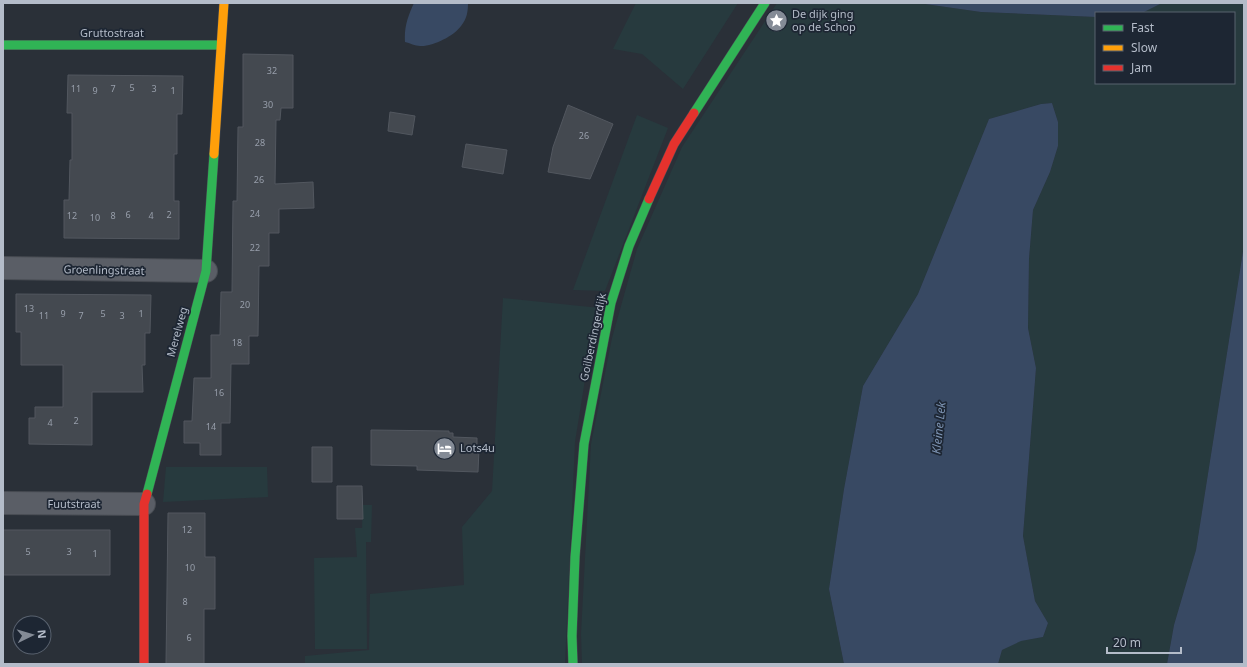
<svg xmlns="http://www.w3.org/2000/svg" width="1247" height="667" font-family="'Noto Sans',sans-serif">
<rect width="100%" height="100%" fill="#2a3038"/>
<!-- green -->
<path fill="#273a3e" d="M 636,3 L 738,3 L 683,89 L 642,54 L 613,49 Z
M 777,3 L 918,3 L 981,12 L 1096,17 L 1096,83 L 1234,83 L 1234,13 L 1142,13 L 1162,3 L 1244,3 L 1244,245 L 1196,550 L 1174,625 L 1167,664 L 998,664 L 1002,650 L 1020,641 L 1043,637 L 1048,623 L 1035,601 L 1023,536 L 1036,368 L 1028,328 L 1029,259 L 1033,210 L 1050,172 L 1058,146 L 1058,122 L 1052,103 L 1041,104 L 989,119 L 918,294 L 863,386 L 844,489 L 829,589 L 844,664 L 582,664 L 581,634 L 591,444 L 612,338 L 637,249 L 682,147 Z
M 637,115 L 668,128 L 605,291 L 573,290 Z
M 503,298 L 600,308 L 592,336 L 575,442 L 565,664 L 305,664 L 305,656 L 369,650 L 370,594 L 464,585 L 462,527 L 492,491 Z
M 166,467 L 267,467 L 268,497 L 163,502 Z
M 363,505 L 372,505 L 371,542 L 366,542 L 367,649 L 315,649 L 314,558 L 357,557 L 355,528 L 362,528 Z"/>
<!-- water -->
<path fill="#384963" d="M 414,3 L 468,3 C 468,11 467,19 461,26 C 454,36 432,47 420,46 C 415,46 410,43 405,42 C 404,27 408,16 414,3 Z
M 918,3 L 1162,3 L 1142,13 L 1096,13 L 1096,17 L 981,12 Z
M 1052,103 L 1058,122 L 1058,146 L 1050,172 L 1033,210 L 1029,259 L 1028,328 L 1036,368 L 1023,536 L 1035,601 L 1048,623 L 1043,637 L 1021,641 L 1002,650 L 998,664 L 844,664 L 829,589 L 844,489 L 863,386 L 918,294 L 989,119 L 1041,104 Z
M 1244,245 L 1244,664 L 1167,664 L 1174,625 L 1196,550 Z"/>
<!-- building -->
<path fill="#444950" stroke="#52575f" d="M 243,54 L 293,55 L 293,108 L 281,108 L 280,120 L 276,120 L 275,184 L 313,182 L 314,208 L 279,209 L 279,233 L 269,233 L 269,266 L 259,266 L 258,336 L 249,336 L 249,364 L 231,364 L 230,423 L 221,423 L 221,455 L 200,455 L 200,443 L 184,443 L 184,421 L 192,421 L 194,378 L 211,378 L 211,335 L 220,335 L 221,292 L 232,292 L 233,201 L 237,201 L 238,127 L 243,127 Z
M 68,75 L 183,76 L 182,114 L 177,114 L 177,154 L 174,154 L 174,201 L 179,201 L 179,239 L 64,238 L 64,200 L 69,200 L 70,160 L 72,160 L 72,113 L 67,113 Z
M 568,105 L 613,124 L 590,179 L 548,172 L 553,147 Z
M 390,112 L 415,116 L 412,135 L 388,131 Z
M 466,144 L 507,150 L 503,174 L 462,167 Z
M 16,294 L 151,295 L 150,333 L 145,333 L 145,365 L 142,365 L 143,392 L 92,392 L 92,445 L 29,444 L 29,418 L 35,418 L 35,407 L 63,407 L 63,365 L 21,365 L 21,332 L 16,332 Z
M 371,430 L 449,431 L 449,433 L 453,433 L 453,437 L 477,438 L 477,449 L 479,449 L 478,472 L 417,470 L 417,466 L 371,465 Z
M 312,447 L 332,447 L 332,482 L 312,482 Z
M 337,486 L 362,486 L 363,519 L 337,519 Z
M 168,513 L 205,513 L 205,557 L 215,557 L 215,609 L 204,609 L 204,664 L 166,664 Z
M 3,530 L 110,530 L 110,575 L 3,575 Z"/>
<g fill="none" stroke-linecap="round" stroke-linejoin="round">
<defs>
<path id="street" d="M 3,268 L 206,271
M 3,503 L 144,504"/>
<path id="fast" d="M 3,45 L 220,45
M 694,113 L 765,3
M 147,494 L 206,271 L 214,154
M 573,664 L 572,636 L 575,557 L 584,444 L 611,303 L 629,246 L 649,199"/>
<path id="slow" d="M 214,154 L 224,3"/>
<path id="jam" d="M 649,199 L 674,144 L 694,113
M 144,664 L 144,504 L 147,494"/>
</defs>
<!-- street casing -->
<use href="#street" stroke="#484c53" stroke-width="24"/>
<!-- fast casing -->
<use href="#fast" stroke="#484c53" stroke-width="10"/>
<!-- slow casing -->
<use href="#slow" stroke="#484c53" stroke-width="10"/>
<!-- jam casing -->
<use href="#jam" stroke="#484c53" stroke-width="10"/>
<!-- street -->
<use href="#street" stroke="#5a5e66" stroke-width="22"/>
<!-- fast -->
<use href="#fast" stroke="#30b455" stroke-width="9"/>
<!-- slow -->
<use href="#slow" stroke="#ff9f0a" stroke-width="9"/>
<!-- jam -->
<use href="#jam" stroke="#e5322d" stroke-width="9"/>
</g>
<!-- icons -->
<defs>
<symbol id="sight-disc" viewBox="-11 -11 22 22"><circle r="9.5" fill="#848b96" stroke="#1d2633"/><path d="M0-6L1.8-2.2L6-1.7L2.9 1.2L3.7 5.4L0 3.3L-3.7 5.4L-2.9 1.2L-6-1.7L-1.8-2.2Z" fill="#fff"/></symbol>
<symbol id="hotel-disc" viewBox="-11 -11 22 22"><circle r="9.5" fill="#848b96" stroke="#1d2633"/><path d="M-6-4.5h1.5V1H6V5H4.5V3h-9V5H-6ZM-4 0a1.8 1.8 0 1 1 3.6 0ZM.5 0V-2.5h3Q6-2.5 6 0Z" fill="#fff"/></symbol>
</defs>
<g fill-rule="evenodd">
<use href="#sight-disc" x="764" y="8" width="25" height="25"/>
<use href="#hotel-disc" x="432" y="436" width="25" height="25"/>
</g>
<g text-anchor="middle" stroke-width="3.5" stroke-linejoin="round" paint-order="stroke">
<!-- number labels -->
<g font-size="9" fill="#989fab">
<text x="272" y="74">32</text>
<text x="132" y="91">5</text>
<text x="76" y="92">11</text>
<text x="113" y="92">7</text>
<text x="154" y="92">3</text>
<text x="95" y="94">9</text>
<text x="173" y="94">1</text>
<text x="268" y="108">30</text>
<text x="584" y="139">26</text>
<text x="260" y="146">28</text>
<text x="259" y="183">26</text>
<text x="255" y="217">24</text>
<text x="128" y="218">6</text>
<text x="169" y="218">2</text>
<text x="72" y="219">12</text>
<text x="113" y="219">8</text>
<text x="151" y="219">4</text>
<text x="95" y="221">10</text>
<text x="255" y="251">22</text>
<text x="245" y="308">20</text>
<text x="29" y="312">13</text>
<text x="63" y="317">9</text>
<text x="103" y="317">5</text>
<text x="141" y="317">1</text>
<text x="44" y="319">11</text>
<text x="81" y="319">7</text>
<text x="122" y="319">3</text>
<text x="237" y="346">18</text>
<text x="219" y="396">16</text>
<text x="76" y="424">2</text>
<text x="50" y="426">4</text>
<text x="211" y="430">14</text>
<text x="187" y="533">12</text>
<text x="28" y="555">5</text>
<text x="69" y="555">3</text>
<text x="95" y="557">1</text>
<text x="190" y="571">10</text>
<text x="185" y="605">8</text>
<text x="189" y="641">6</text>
</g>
<!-- poi labels -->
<g font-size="11" fill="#b4bcc9" stroke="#1d2633" text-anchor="start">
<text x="792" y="18">De dijk ging<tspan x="792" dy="13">op de Schop</tspan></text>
<text x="460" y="452">Lots4u</text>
</g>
<!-- street labels -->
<g font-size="11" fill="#b4bcc9" stroke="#1d2633">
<text x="112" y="37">Gruttostraat</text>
<text transform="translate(104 270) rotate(1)" y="4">Groenlingstraat</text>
<text transform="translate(177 332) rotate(-75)" y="4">Merelweg</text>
<text transform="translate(593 337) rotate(-78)" y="4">Goilberdingerdijk</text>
<text x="74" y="508">Fuutstraat</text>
</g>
<!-- water labels -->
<g font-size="12" font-style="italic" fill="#7c92b1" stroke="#1d2633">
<text transform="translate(939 428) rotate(-84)" y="4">Kleine Lek</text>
</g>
</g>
<!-- border -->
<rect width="1247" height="667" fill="none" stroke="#b4bcc9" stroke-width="8"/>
<!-- legend -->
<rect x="1095" y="12" width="140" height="72" fill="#1d2633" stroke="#59626f"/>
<rect x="1103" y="25" width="20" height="6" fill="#30b455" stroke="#59626f"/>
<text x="1131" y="32" font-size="12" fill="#b4bcc9">Fast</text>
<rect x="1103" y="45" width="20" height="6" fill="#ff9f0a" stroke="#59626f"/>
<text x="1131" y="52" font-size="12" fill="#b4bcc9">Slow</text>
<rect x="1103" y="65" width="20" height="6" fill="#e5322d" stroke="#59626f"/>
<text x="1131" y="72" font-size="12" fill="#b4bcc9">Jam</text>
<!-- north arrow -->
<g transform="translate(32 635) rotate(85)"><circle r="19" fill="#1d2633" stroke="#59626f"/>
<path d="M0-3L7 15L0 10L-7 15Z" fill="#848b96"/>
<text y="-6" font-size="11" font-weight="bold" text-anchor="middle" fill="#b4bcc9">N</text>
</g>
<!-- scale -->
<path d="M1107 647v6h74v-6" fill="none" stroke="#b4bcc9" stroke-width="2"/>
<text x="1113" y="647" font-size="12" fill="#b4bcc9" stroke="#1d2633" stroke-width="3" paint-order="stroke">20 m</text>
</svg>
